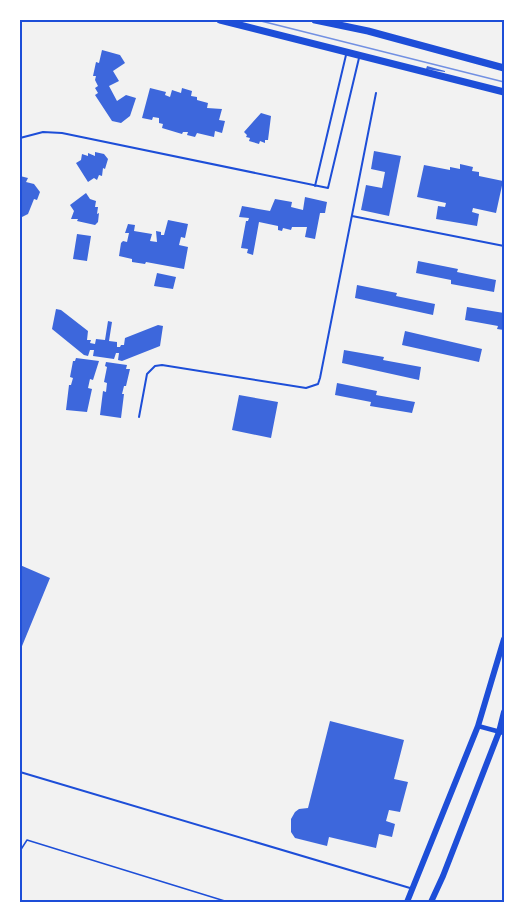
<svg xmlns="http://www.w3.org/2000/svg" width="524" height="922" font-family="'IBM Plex Sans',sans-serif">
<rect width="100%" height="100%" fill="#f2f2f2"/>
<!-- building -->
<path fill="#3d67dc" d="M 102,50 L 120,55 L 125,63 L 113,71 L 119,81 L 109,86 L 117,101 L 126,95 L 136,98 L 130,116 L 121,123 L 112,121 L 95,95 L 98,93 L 95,88 L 98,86 L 95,80 L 96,76 L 93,76 L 96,62 L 99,63 Z
M 427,66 L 445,71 L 445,72 L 426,69 Z
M 150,88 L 166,92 L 165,95 L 170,97 L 172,90 L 181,93 L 182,88 L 192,91 L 191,96 L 197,97 L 197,100 L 208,103 L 207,108 L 222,109 L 219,120 L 225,121 L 222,133 L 215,131 L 214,137 L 197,133 L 195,137 L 187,135 L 188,132 L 183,132 L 182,134 L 162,128 L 163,124 L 159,123 L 159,118 L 153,117 L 152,120 L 142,118 Z
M 261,113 L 271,116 L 268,140 L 265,140 L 265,143 L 260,141 L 259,144 L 249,141 L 250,138 L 246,137 L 247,135 L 244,132 Z
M 374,151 L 401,156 L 389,216 L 361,210 L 366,185 L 382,188 L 385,172 L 371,169 Z
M 95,152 L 104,154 L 108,159 L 105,169 L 103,168 L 102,176 L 99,175 L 97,180 L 94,178 L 88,182 L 76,163 L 81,160 L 82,154 L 88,156 L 88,153 L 95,156 Z
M 460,164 L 473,167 L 472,171 L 479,172 L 479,176 L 503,181 L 496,213 L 473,208 L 472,212 L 479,214 L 477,226 L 436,219 L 438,206 L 445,207 L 446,203 L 417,197 L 424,165 L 450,170 L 450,167 L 460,169 Z
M 20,176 L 28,178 L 26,182 L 34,184 L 40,192 L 37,200 L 34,199 L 28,214 L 20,218 Z
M 86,193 L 90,199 L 96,201 L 95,207 L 98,207 L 97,214 L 99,213 L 98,222 L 95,225 L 77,221 L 78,219 L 71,219 L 74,211 L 70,205 Z
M 305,197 L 327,202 L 325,213 L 320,213 L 315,239 L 305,237 L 307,227 L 292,227 L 291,230 L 283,228 L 282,231 L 278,230 L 278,226 L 259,222 L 253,255 L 247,253 L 248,249 L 241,248 L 246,221 L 248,221 L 249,218 L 239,217 L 242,206 L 270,211 L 275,199 L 292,202 L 291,207 L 303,210 Z
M 168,220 L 188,224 L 185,238 L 181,237 L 179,245 L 188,247 L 184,269 L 146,262 L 145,264 L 132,262 L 132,259 L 119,256 L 121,243 L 123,241 L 127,242 L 129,233 L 125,233 L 128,224 L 135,225 L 134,231 L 152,234 L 150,241 L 157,242 L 156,231 L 161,232 L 161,235 L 164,235 Z
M 77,234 L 91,236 L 87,261 L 73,259 Z
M 418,261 L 458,269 L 457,272 L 496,280 L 494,292 L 451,284 L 451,280 L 416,273 Z
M 157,273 L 176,277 L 173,289 L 154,286 Z
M 357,285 L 397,293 L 396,296 L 435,304 L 433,315 L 355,298 Z
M 467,307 L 504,313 L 504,330 L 497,329 L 498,326 L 465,320 Z
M 56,309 L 61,310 L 88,331 L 87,340 L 91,340 L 90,343 L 95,344 L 96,339 L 105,340 L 108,321 L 112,322 L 109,341 L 117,342 L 117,347 L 120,347 L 121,345 L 124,345 L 125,338 L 158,325 L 163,326 L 160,346 L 122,361 L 118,360 L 119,353 L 116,353 L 114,359 L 93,356 L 94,350 L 90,350 L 88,356 L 84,355 L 52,329 Z
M 405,331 L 482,349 L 479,362 L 402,345 Z
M 344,350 L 384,357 L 383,360 L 421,367 L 419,380 L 342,363 Z
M 76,358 L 99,361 L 93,380 L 90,379 L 88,388 L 92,389 L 87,412 L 66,410 L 69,385 L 71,385 L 73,378 L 70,377 L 73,361 L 75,361 Z
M 106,362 L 127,365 L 126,369 L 130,369 L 126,386 L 124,386 L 122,394 L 124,394 L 121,418 L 100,415 L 103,391 L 106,392 L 107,383 L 104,382 L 107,367 L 105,366 Z
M 337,383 L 377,391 L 376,395 L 415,402 L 412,413 L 370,406 L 371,402 L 335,395 Z
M 239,395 L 278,402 L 271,438 L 232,430 Z
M 20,565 L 50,578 L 20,651 Z
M 330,721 L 404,740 L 394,779 L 408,782 L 400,812 L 389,810 L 386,821 L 395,824 L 392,837 L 379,834 L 376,848 L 329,837 L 327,846 L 295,838 L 291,832 L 291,819 L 295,812 L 299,809 L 308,808 Z"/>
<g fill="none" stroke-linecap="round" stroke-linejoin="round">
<!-- path -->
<path stroke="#1d4ed8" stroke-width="1.5" d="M 20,851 L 27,840 L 228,902"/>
<!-- service -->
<path stroke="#1d4ed8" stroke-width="2" d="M 20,138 L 43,132 L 62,133 L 328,188 L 359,58
M 315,186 L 346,55
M 352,216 L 504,246
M 139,417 L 147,374 L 155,366 L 162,365 L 306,388 L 318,384 L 320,378 L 376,93
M 20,772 L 410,888"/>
<!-- minor -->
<path stroke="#1d4ed8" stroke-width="4.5" d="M 478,726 L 504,733"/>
<!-- secondary -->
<path stroke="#1d4ed8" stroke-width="6" d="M 407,902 L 478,726 L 504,639
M 431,902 L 443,876 L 499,732 L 504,712"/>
<!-- primary -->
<path stroke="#1d4ed8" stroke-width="7" d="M 220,20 L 504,92
M 315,20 L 368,31 L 504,68"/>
<!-- tram -->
<path stroke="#7290e2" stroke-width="1.5" d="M 257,20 L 504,82"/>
</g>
<!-- border -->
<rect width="524" height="922" fill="none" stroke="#ffffff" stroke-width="42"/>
<rect x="21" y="21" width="482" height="880" fill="none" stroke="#1d4ed8" stroke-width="2"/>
</svg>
